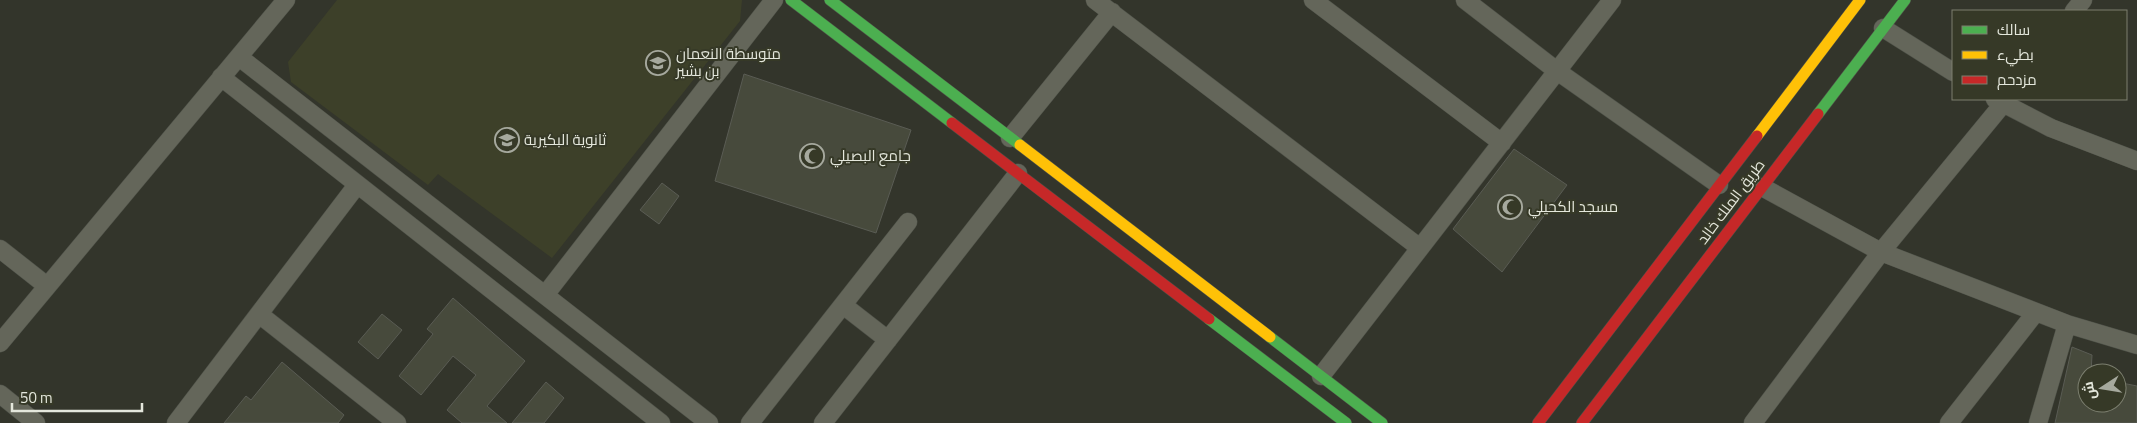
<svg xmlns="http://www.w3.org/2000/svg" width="2137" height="423" font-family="'Titillium Web',Cairo,sans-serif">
<rect width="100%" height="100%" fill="#33352b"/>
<!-- built -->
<path fill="#3d4029" d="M 337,0 L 742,0 L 740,21 L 552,258 L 438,174 L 428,185 L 291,82 L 288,62 Z"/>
<!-- building -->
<path fill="#474a3c" stroke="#5a5c54" d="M 744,74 L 911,130 L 876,233 L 715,181 Z
M 1514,149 L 1567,185 L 1502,272 L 1453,229 Z
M 662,183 L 679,196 L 659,224 L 640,210 Z
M 453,298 L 525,361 L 487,406 L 507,423 L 462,423 L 447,410 L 476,375 L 453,356 L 421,395 L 399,376 L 433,334 L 427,329 Z
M 382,314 L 402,330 L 378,359 L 358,342 Z
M 2072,347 L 2092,355 L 2091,373 L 2087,373 L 2087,403 L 2117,403 L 2117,382 L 2137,386 L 2137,423 L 2055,423 Z
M 282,362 L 344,415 L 338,423 L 224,423 L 246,396 L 251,400 Z
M 546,382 L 564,398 L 544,423 L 512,423 Z"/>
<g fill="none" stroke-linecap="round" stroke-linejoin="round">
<defs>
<path id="street" d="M 1095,0 L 1420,248
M 1313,0 L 1502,143
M 1465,0 L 1557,71 L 1719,185
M 2074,11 L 2083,0
M 1883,28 L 1953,72
M 239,57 L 709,423
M 221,77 L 661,423
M 1995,99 L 2051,128 L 2137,161
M 1010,138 L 1112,12
M 1762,187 L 1881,252 L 2067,324 L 2137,345
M 0,249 L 47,286
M 545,295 L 774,0
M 843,305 L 888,340
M 259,314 L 397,423
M 0,343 L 286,0
M 1321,376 L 1612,0
M 0,394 L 36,423
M 176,423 L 357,185
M 750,423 L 908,222
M 823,423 L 1018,173
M 1753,423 L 1881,252 L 2007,99
M 1949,423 L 2036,312
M 2038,423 L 2067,324"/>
<path id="fast" d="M 791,0 L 952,123
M 830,0 L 1020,145
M 1818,114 L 1905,0
M 1209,319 L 1346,423
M 1270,337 L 1382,423"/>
<path id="slow" d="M 1757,136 L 1860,0
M 1020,145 L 1270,337"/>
<path id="jam" d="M 952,123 L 1209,319
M 1538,423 L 1757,136
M 1582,423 L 1818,114"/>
</defs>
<!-- street casing -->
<use href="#street" stroke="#4e5148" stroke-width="19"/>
<!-- fast casing -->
<use href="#fast" stroke="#4e5148" stroke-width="12"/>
<!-- slow casing -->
<use href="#slow" stroke="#4e5148" stroke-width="12"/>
<!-- jam casing -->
<use href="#jam" stroke="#4e5148" stroke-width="12"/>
<!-- street -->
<use href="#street" stroke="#64665a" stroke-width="18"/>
<!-- fast -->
<use href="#fast" stroke="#4caf50" stroke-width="11"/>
<!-- slow -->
<use href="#slow" stroke="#ffc107" stroke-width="11"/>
<!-- jam -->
<use href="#jam" stroke="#c62828" stroke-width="11"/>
</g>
<!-- icons -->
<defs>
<symbol id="school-ring" viewBox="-11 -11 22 22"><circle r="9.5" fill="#363927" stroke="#a6a99e" stroke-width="1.5"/><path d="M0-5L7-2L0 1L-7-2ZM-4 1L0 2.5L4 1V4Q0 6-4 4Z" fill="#a6a99e"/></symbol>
<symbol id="mosque-ring" viewBox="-11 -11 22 22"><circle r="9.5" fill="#363927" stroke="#a6a99e" stroke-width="1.5"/><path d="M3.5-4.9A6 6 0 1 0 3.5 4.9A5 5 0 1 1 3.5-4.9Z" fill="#a6a99e"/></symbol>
</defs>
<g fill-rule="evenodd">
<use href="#school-ring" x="644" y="49" width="28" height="28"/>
<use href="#school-ring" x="493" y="126" width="28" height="28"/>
<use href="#mosque-ring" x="798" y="142" width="28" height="28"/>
<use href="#mosque-ring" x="1496" y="193" width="28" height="28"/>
</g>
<g text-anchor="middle" stroke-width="4" stroke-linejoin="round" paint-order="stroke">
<!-- poi labels -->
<g font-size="15" fill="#e4e7dc" stroke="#363927" text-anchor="start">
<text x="676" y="59">متوسطة النعمان<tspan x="676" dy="17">بن بشير</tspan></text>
<text x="524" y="145">ثانوية البكيرية</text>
<text x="830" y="161">جامع البصيلي</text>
<text x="1528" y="212">مسجد الكحيلي</text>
</g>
<!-- street labels -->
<g font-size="15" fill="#e4e7dc" stroke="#363927">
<text transform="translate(1731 202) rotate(-53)" y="5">طريق الملك خالد</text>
</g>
</g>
<!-- legend -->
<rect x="1952" y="10" width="175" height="90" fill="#363927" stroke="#7c7f6f"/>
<rect x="1962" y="26" width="25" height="8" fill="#4caf50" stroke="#7c7f6f"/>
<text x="1997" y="35" font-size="15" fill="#e4e7dc">سالك</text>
<rect x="1962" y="51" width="25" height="8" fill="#ffc107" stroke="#7c7f6f"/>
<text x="1997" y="60" font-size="15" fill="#e4e7dc">بطيء</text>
<rect x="1962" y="76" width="25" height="8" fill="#c62828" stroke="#7c7f6f"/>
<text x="1997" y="85" font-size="15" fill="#e4e7dc">مزدحم</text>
<!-- north arrow -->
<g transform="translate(2102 388) rotate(258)"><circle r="24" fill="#363927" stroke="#7c7f6f"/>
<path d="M0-4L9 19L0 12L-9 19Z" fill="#a6a99e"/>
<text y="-8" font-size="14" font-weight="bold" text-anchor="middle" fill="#e4e7dc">ش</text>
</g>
<!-- scale -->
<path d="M12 403v8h130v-8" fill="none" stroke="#e4e7dc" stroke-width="2.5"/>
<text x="20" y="403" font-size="15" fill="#e4e7dc" stroke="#363927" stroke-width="4" paint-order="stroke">50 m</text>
</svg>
